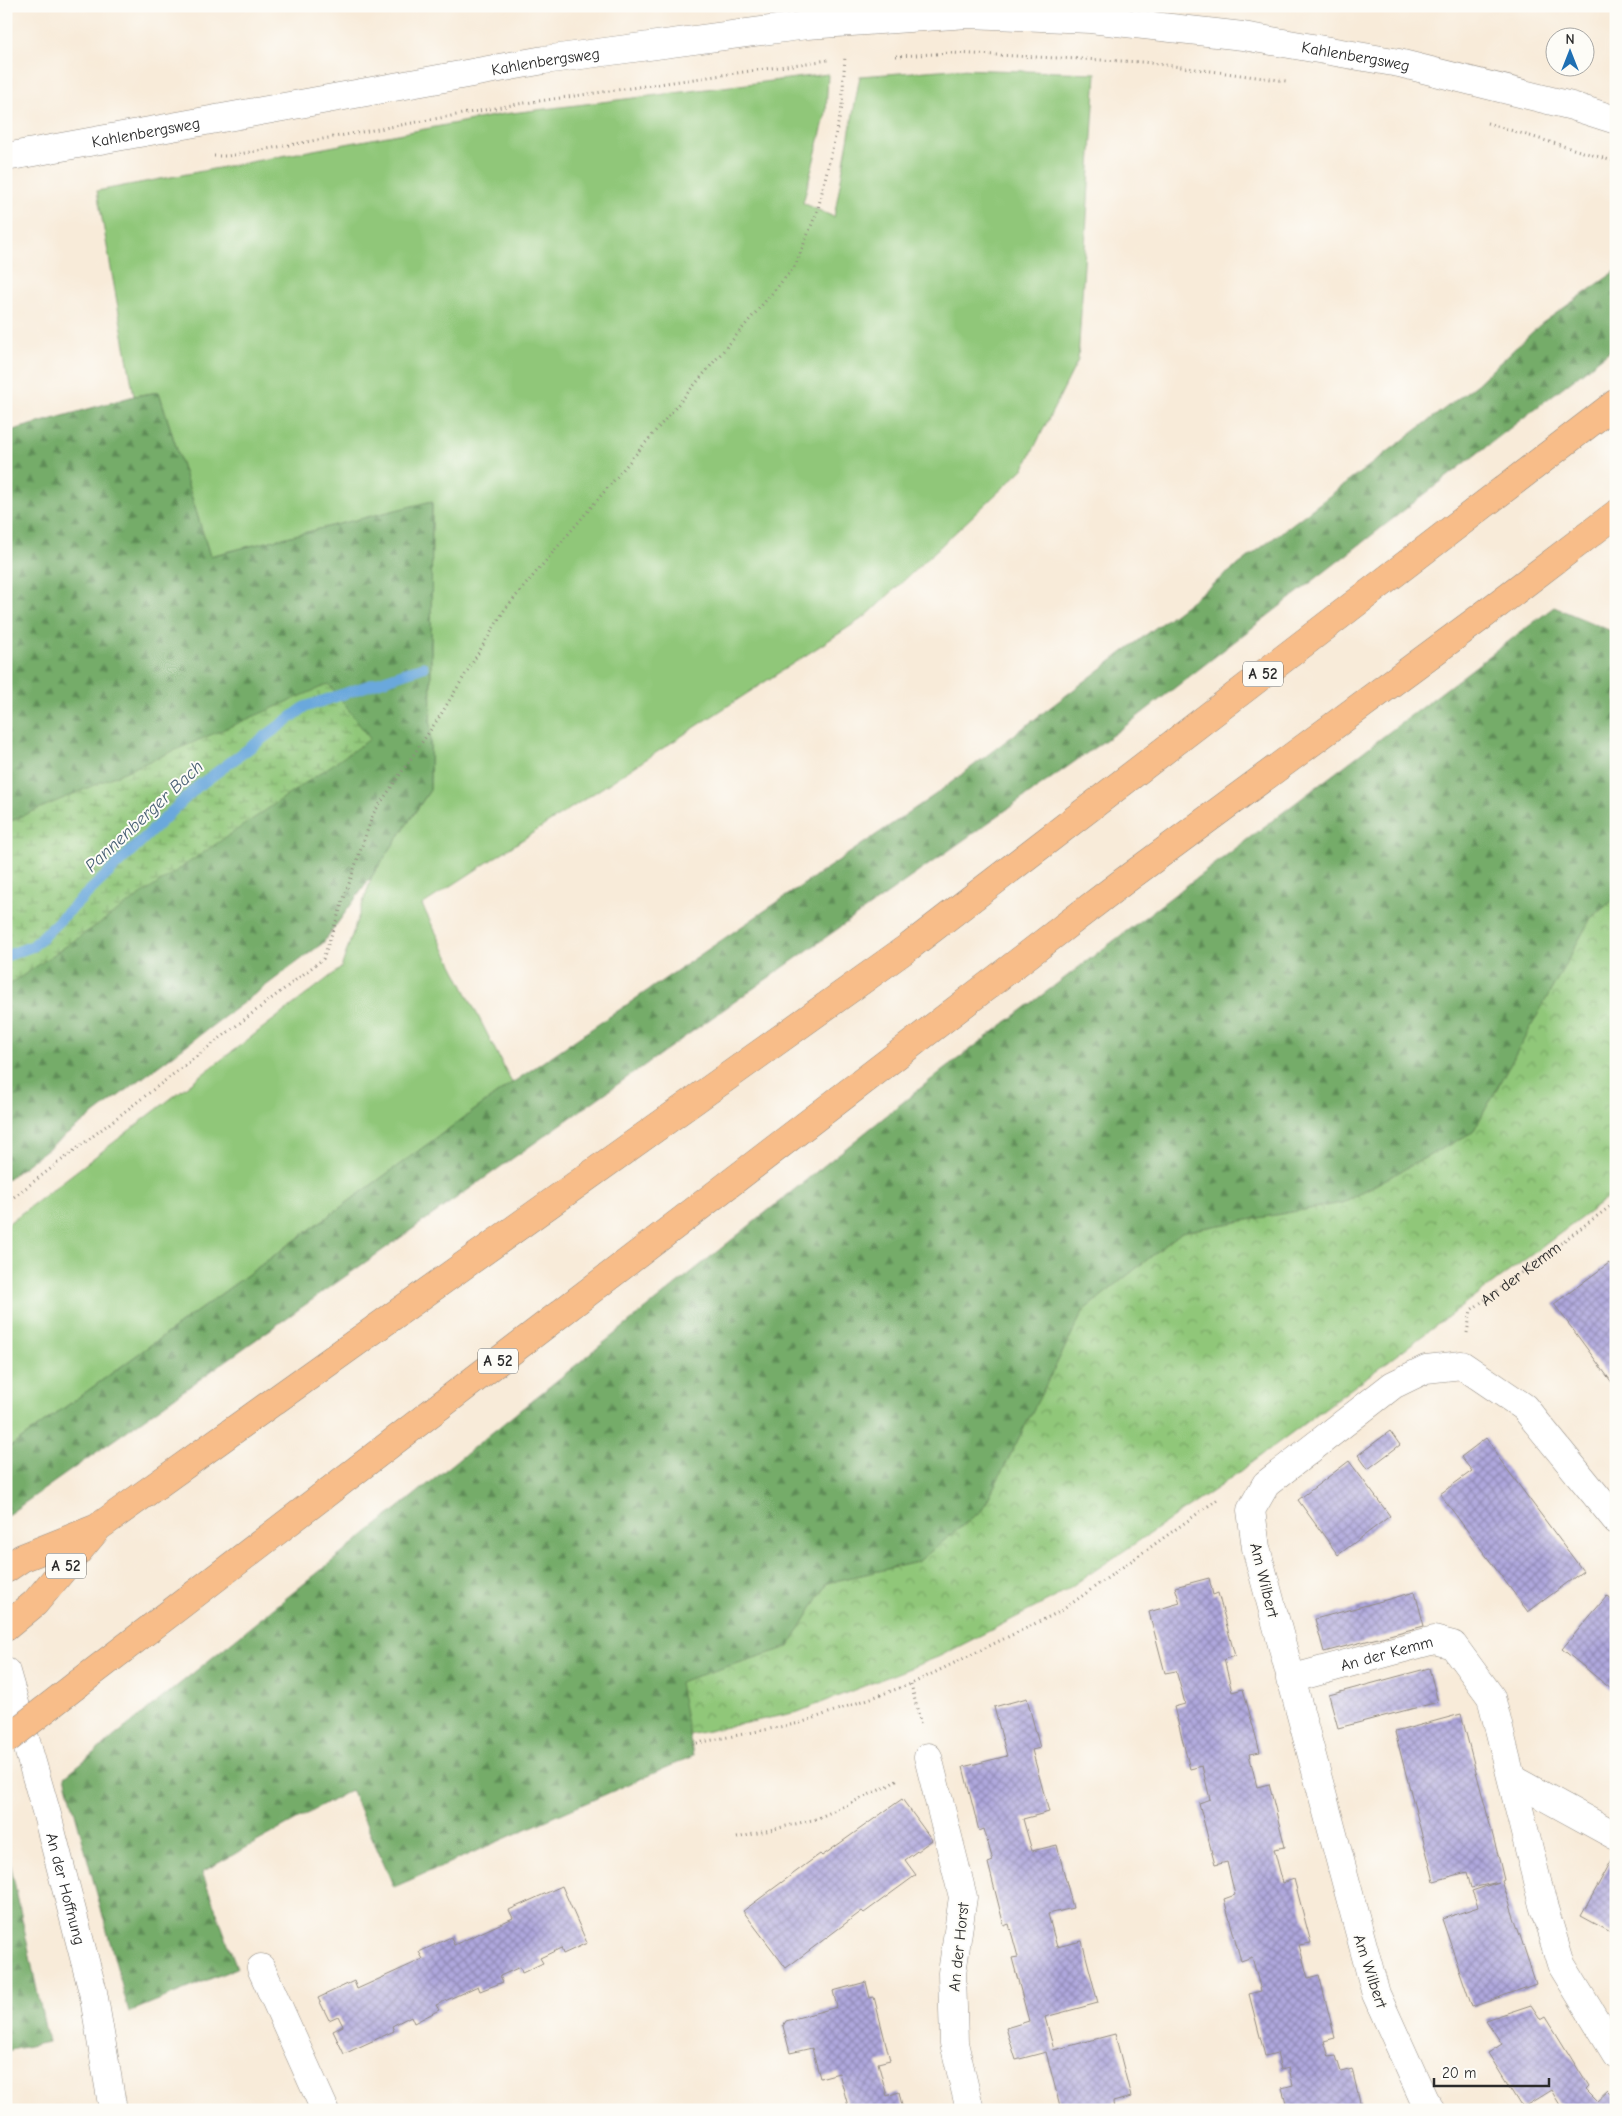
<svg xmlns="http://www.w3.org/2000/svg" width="1622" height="2116" font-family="'Comic Neue',sans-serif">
<defs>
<pattern id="forest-firs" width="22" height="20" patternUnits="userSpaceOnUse" patternTransform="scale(1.25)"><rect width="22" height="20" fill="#74ac69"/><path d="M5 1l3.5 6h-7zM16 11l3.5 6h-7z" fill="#5f8c57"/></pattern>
<pattern id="wetland-marsh" width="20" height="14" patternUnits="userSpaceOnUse" patternTransform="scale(1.25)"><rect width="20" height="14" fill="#90c779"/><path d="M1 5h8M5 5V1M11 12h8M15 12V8" fill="none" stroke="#76a263"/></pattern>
<pattern id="park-crowns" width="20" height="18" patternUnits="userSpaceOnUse" patternTransform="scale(1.25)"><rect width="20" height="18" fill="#90c779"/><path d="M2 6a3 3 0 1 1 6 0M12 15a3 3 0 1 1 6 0" fill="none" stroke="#76a263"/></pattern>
<pattern id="building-cross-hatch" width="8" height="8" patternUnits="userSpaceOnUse" patternTransform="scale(1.25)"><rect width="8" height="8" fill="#afa7dd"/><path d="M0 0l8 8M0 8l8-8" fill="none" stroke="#8f88b3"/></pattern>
</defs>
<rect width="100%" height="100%" fill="#fdfcf7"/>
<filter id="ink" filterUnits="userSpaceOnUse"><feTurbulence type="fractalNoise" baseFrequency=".02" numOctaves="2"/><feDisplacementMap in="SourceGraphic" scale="10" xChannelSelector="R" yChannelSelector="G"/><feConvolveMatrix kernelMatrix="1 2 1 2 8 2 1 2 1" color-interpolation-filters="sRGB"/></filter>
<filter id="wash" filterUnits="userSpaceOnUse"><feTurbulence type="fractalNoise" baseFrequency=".0096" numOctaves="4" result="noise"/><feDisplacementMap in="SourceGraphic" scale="20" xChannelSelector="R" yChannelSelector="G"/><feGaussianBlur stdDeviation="1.12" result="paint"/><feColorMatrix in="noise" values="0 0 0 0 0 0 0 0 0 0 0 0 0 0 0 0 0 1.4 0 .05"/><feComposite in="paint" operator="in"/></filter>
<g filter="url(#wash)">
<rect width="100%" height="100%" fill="#f8ebd9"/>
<!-- grass -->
<path fill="#90c779" stroke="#5e7952" d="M 953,69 L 1096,73 L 1078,360 L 1024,468 L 866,616 L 422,905 L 512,1083 L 6,1450 L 6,1225 L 341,968 L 372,876 L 430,790 L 432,502 L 210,556 L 159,392 L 134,396 L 97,191 L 504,114 L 828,74 L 826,113 L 803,203 L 834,217 L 860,76 Z"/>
<!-- forest -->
<path fill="url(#forest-firs)" stroke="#506c4a" d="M 1616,271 L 1616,346 L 1128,724 L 6,1516 L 6,1450 L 512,1083 L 936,794 L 1477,384 L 1541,324 Z
M 159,392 L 210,556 L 432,501 L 430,790 L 372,876 L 323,943 L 6,1180 L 6,432 L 134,396 Z
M 1554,607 L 1616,633 L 1616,898 L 1591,918 L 1473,1132 L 1342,1203 L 1182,1232 L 1084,1310 L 983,1509 L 918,1562 L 827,1583 L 789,1647 L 680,1682 L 693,1756 L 394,1887 L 351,1790 L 202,1872 L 237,1968 L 129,2012 L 65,1776 L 938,1074 Z
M 6,1843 L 48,2042 L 6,2051 Z"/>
<!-- wetland -->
<path fill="url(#wetland-marsh)" stroke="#5e7952" d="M 329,684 L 370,739 L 6,987 L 6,823 Z"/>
<!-- park -->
<path fill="url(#park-crowns)" stroke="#5e7952" d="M 1616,898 L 1616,1192 L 1220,1486 L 1054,1598 L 938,1657 L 798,1712 L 689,1735 L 679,1682 L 789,1647 L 827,1583 L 918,1562 L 983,1509 L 1084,1310 L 1182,1232 L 1342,1203 L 1473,1132 L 1591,918 Z"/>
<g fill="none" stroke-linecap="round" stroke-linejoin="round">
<!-- stream -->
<path stroke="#6ba8dc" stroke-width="11" d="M 6,956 L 33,946 L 197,787 L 305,707 L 423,667"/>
</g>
<g id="blocks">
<!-- building -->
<path fill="url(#building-cross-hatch)" d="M 1609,1263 L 1616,1273 L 1616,1388 L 1554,1304 Z
M 1390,1431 L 1400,1445 L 1368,1469 L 1358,1455 Z
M 1486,1438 L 1496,1452 L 1495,1453 L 1583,1571 L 1528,1612 L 1440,1494 L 1472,1471 L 1461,1457 Z
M 1349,1461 L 1390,1516 L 1338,1555 L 1298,1500 Z
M 1209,1578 L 1213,1595 L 1218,1593 L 1235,1656 L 1224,1659 L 1232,1692 L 1243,1689 L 1260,1752 L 1249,1754 L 1257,1787 L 1269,1784 L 1285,1847 L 1274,1849 L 1283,1883 L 1294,1879 L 1311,1943 L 1299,1945 L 1308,1978 L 1319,1975 L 1335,2038 L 1324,2041 L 1329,2057 L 1336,2056 L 1341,2072 L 1352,2069 L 1362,2110 L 1288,2110 L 1282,2088 L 1293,2085 L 1289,2068 L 1281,2070 L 1277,2053 L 1265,2056 L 1249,1994 L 1261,1991 L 1252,1957 L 1241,1961 L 1224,1899 L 1235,1895 L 1227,1862 L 1215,1865 L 1199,1803 L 1210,1799 L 1202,1766 L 1190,1769 L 1174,1707 L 1185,1704 L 1181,1688 L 1176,1671 L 1165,1673 L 1149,1612 L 1180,1603 L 1175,1587 Z
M 1415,1592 L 1424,1626 L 1324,1652 L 1315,1619 Z
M 1607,1596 L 1616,1604 L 1616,1693 L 1562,1649 Z
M 1429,1668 L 1438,1702 L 1338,1728 L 1329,1695 Z
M 1027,1698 L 1040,1748 L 1032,1750 L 1049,1812 L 1023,1819 L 1032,1851 L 1057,1845 L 1073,1908 L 1048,1914 L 1057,1947 L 1082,1941 L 1098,2003 L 1045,2017 L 1054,2050 L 1115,2034 L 1131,2097 L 1113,2102 L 1114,2110 L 1061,2110 L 1046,2052 L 1016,2060 L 1006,2028 L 1029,2021 L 1012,1958 L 1018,1957 L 1009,1924 L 1004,1926 L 988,1863 L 993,1861 L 984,1829 L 979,1831 L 963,1767 L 1007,1756 L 994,1707 Z
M 1461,1714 L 1500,1863 L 1504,1880 L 1502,1881 L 1536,1984 L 1472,2007 L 1442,1919 L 1478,1907 L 1472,1891 L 1499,1882 L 1471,1888 L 1467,1872 L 1434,1881 L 1395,1732 Z
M 902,1799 L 932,1840 L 905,1860 L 916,1875 L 864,1913 L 862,1911 L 786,1968 L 743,1911 L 820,1854 L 822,1856 Z
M 1614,1856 L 1616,1857 L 1616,1935 L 1581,1916 Z
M 562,1886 L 587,1943 L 563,1954 L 561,1948 L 540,1958 L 543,1963 L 522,1973 L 520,1967 L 500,1976 L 503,1982 L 480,1991 L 478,1986 L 436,2005 L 439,2010 L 414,2023 L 411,2016 L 392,2026 L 394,2031 L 344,2054 L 333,2031 L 343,2026 L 338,2016 L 329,2020 L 318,1998 L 354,1981 L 357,1989 L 423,1959 L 419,1952 L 451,1937 L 454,1945 L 513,1918 L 509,1910 Z
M 866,1982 L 870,1998 L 874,1997 L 890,2060 L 878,2063 L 887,2096 L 899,2092 L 903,2110 L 838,2110 L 848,2106 L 839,2073 L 820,2078 L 812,2048 L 790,2053 L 783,2026 L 786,2021 L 837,2007 L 833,1991 Z
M 1531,2005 L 1541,2020 L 1546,2017 L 1589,2087 L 1586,2090 L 1598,2102 L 1609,2092 L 1616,2099 L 1616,2110 L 1563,2110 L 1551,2090 L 1522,2108 L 1488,2053 L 1502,2044 L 1486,2020 Z"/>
</g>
</g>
<g filter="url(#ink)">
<use href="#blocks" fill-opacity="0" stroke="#928b82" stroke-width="1"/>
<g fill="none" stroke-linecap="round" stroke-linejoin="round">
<defs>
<g id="minor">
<path id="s2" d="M 6,157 L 544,60 L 807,25 L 968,14 L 1090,19 L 1243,36 L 1399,63 L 1572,106 L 1616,120"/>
<path id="s3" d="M 6,1672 L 46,1811 L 93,1992 L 113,2110"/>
<path id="s4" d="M 1290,1679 L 1434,1640 L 1453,1645 L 1491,1697 L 1543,1905 L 1561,1964 L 1616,2054"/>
<path d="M 928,1757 L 963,1897 L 952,1973 L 954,2043 L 970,2110"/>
<path d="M 1514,1780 L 1616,1836"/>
<path d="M 261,1968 L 325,2110"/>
<path d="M 1431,2110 L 1424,2100 L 1376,1994 L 1256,1548 L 1251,1510 L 1266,1484 L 1393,1385 L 1426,1369 L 1462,1365 L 1524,1407 L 1616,1520"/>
</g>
<path id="highway" d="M 6,1569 L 22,1558 L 97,1528 L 910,946 L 1616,403
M 6,1627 L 35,1603 L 96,1530
M 79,1683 L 1124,881 L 1477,620 L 1616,514"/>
</defs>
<!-- minor casing -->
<use href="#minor" stroke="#928b82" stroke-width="29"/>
<!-- highway casing -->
<use href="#highway" stroke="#928b82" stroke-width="29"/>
<!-- path -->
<g stroke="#928b82" stroke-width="3" stroke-dasharray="1 4" stroke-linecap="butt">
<path d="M 896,56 L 953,53 L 1143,62 L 1286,81"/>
<path d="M 1487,123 L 1616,162"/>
<path d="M 214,156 L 228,156 L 518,104 L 828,60"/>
<path d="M 6,1203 L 323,959 L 373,814 L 440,716 L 505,609 L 795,266 L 818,209 L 842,107 L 845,55"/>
<path id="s1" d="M 1467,1333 L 1471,1310 L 1616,1202"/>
<path d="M 911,1684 L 921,1725"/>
<path d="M 692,1744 L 800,1723 L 911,1684 L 1061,1611 L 1218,1499"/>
<path d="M 737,1838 L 816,1819 L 890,1785 L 899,1778"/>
</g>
<!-- minor -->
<use href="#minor" stroke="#fff" stroke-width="28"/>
<!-- highway -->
<use href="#highway" stroke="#f8bd89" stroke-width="28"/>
<defs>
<path id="highway-bridge" d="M 6,1740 L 79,1683"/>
</defs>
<!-- highway-bridge casing -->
<use href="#highway-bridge" stroke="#928b82" stroke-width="29" stroke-linecap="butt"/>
<!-- highway-bridge -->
<use href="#highway-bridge" stroke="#f8bd89" stroke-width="28"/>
</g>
</g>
<g text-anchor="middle" stroke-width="4" stroke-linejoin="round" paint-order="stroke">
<!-- shield labels -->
<g fill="#fdfcf7" stroke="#6a6a68" stroke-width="1">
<rect x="1243" y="661.5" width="40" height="25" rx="4"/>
<rect x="478" y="1348.5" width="40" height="25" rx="4"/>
<rect x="46" y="1553.5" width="40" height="25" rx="4"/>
</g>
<g font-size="15" font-weight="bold" fill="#2b2b2b">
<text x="1263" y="679">A 52</text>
<text x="498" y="1366">A 52</text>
<text x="66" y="1571">A 52</text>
</g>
<!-- street labels -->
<g font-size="16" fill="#2b2b2b" stroke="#fdfcf7">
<text dy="6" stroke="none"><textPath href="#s2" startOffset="1364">Kahlenbergsweg</textPath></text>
<text dy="6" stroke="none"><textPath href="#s2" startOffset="548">Kahlenbergsweg</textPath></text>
<text dy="6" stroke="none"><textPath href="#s2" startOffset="142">Kahlenbergsweg</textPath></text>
<text dy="6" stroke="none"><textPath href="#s1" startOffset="85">An der Kemm</textPath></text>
<text transform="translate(1265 1580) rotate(76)" y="6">Am Wilbert</text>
<text dy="6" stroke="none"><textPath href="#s4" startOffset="100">An der Kemm</textPath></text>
<text dy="6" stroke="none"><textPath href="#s3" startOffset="225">An der Hoffnung</textPath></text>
<text transform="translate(958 1947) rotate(-84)" y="6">An der Horst</text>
<text transform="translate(1371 1971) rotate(72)" y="6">Am Wilbert</text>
</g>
<!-- water labels -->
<g font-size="18" font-style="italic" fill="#455d72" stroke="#fdfcf7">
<text transform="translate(144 816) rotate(-43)" y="6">Pannenberger Bach</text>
</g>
</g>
<!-- margin -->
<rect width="1622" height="2116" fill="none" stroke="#fdfcf7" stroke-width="25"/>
<!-- north arrow -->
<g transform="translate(1570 52)"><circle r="24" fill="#fdfcf7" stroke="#a9a8a5"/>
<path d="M0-4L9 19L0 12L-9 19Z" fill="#1f6fb2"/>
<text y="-8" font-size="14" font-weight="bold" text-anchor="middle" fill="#2b2b2b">N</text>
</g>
<!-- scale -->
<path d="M1434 2078v8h115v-8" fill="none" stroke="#2b2b2b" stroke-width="2.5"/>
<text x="1442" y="2078" font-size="15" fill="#2b2b2b" stroke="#fdfcf7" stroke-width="4" paint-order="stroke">20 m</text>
</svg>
